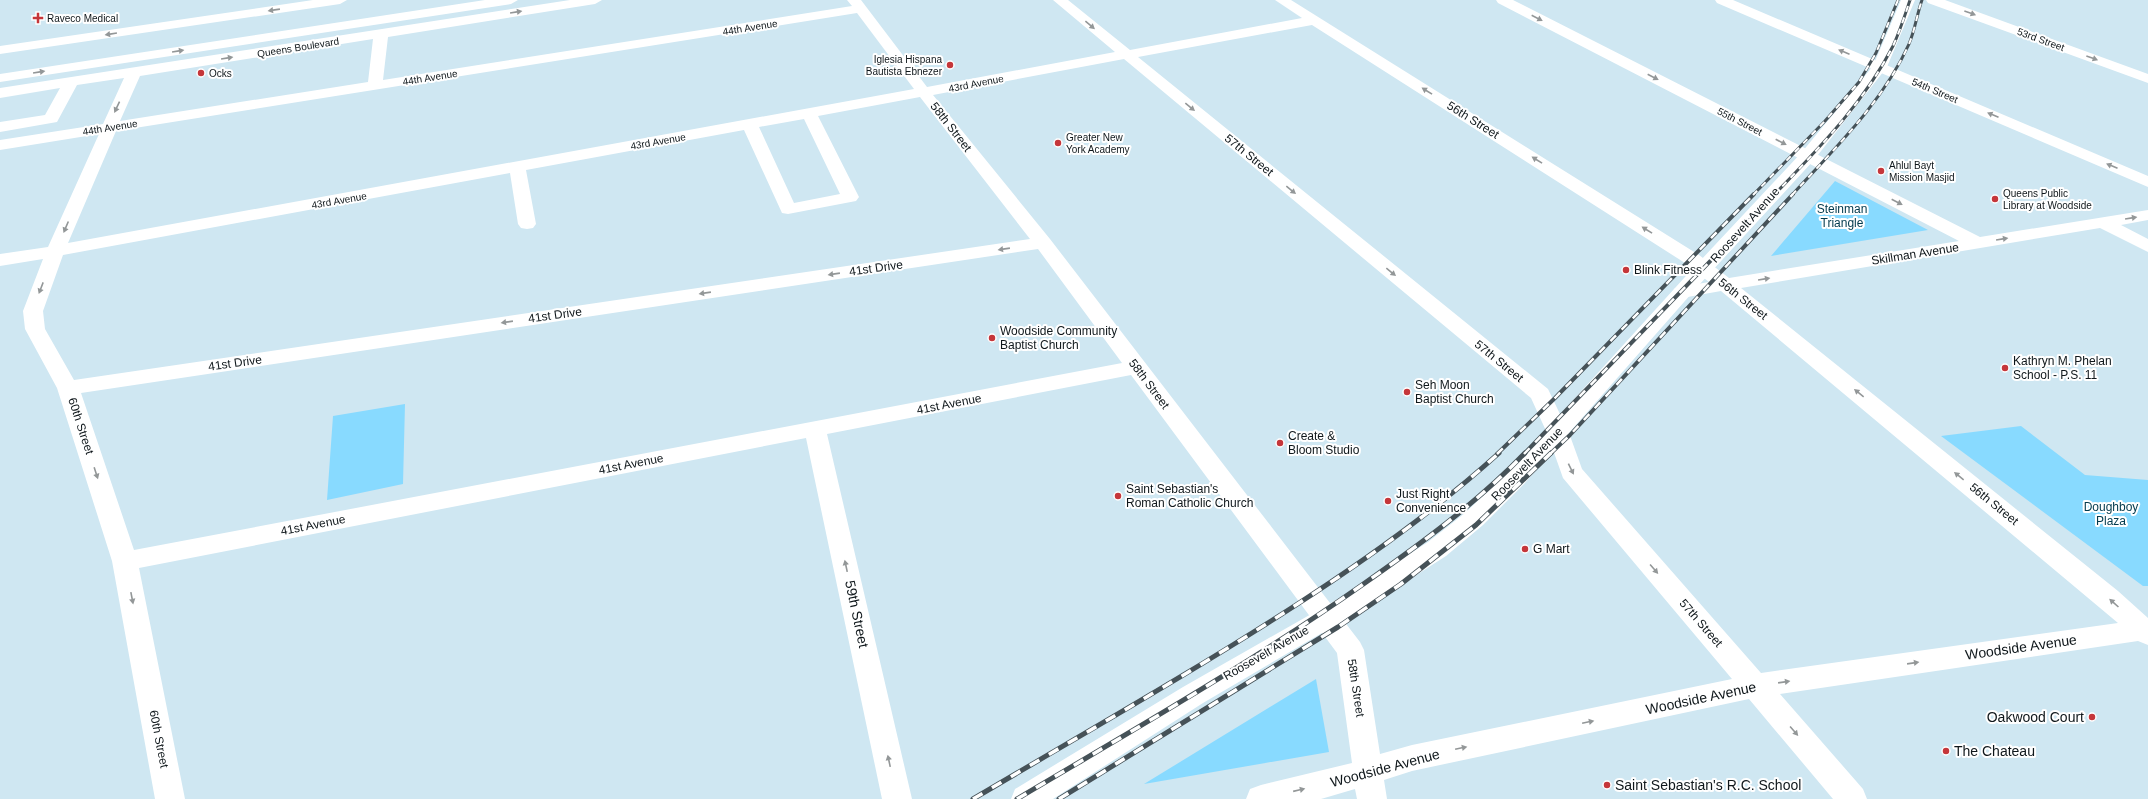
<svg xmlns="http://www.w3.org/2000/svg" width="2148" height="799" font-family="Arial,sans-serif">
<rect width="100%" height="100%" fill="#cfe7f2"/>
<!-- green -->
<path fill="#88daff" d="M 1835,181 L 1928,230 L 1771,256 Z
M 405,404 L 403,484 L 327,500 L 333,416 Z
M 2021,426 L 2085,475 L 2148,480 L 2148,586 L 2143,586 L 1941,436 Z
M 1316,679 L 1329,752 L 1144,784 Z"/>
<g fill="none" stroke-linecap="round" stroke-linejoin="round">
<!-- minor -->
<path fill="#fff" fill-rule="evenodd" d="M 313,0 L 347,0 L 340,4 L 0,54 L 0,46 Z
M 570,0 L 602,0 L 595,4 L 388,37 L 383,80 L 852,6 L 847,0 L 861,0 L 927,87 L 1115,52 L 1053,0 L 1068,0 L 1130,50 L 1302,18 L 1275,0 L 1291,0 L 1699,255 L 1729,278 L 1959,241 L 1498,3 L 1496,0 L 1513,0 L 1980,237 L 2148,210 L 2148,220 L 2121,225 L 2148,239 L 2148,252 L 2100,228 L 1741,288 L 2118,591 L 2148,618 L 2148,645 L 2138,641 L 1780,694 L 1863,789 L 1867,799 L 1833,799 L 1749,699 L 1412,771 L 1384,780 L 1387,799 L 1357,799 L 1355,789 L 1321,799 L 1246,799 L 1250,789 L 1261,785 L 1352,763 L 1337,653 L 1131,375 L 827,434 L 912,799 L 882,799 L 806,438 L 139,568 L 185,799 L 155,799 L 112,561 L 57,388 L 25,329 L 23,311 L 43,259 L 0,266 L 0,254 L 48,247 L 99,134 L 0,150 L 0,140 L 103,124 L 124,78 L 77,85 L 57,122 L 0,132 L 0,122 L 45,115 L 60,88 L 0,98 L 0,88 ZM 857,13 L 914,89 L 68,243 L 116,131 ZM 1312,25 L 1685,263 L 1709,282 L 1675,288 L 1672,292 L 1675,296 L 1682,298 L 1721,291 L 2118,623 L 1761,673 L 1582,469 L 1569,433 L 1548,389 L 1138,57 ZM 373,39 L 368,82 L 120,121 L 140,76 ZM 1124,59 L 1531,398 L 1547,433 L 1563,478 L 1732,679 L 1412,745 L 1380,754 L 1364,650 L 1360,642 L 1050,239 L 933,95 ZM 920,97 L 1030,239 L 74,380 L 45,329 L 43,311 L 63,255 L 510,173 L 518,224 L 521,228 L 527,229 L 533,228 L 536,224 L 526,170 L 744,130 L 782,213 L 788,214 L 856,201 L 859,197 L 818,116 ZM 804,119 L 840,194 L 794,203 L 759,127 ZM 1038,249 L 1122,363 L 134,550 L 81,393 Z
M 1715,0 L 1733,0 L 2148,176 L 2148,187 L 1717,3 Z
M 1926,0 L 1945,0 L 2148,74 L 2148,83 L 1928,3 Z"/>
<!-- major -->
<path fill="#fff" fill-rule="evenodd" d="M 485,0 L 518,0 L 511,4 L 0,82 L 0,74 Z
M 1901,0 L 1915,0 L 1887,67 L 1814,160 L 1699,285 L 1524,484 L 1483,525 L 1446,556 L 1368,606 L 1203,703 L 1053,799 L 1011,799 L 1015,789 L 1183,687 L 1350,592 L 1428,542 L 1465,513 L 1508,472 L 1685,277 L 1802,152 L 1873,66 Z"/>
<defs>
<path id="rail-far2" d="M 1753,195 L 1825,121 L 1859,82 L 1876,53 L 1898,0
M 1774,195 C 1818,149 1864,103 1893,46 C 1900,31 1905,15 1910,0
M 1792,195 C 1835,148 1883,102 1909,44 C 1915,30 1917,14 1922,0"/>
<path id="rail-far1" d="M 1497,454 L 1555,398 L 1754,194
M 1524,454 L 1775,194
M 1550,454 L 1570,435 L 1793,194"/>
<path id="rail" d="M 973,799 C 1081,735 1191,673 1296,605 C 1367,559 1436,510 1499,453
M 1017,799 C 1133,730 1251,663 1362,585 C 1419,545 1477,503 1525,453
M 1059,799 L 1338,627 L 1401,584 L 1476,525 L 1551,453"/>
</defs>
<!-- rail-far2 casing -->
<use href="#rail-far2" stroke="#465258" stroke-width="3"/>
<!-- rail-far1 casing -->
<use href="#rail-far1" stroke="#465258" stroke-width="4"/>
<!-- rail casing -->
<use href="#rail" stroke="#465258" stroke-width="5"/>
<!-- rail-far2 -->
<use href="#rail-far2" stroke="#fff" stroke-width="2" stroke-dasharray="6" stroke-linecap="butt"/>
<!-- rail-far1 -->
<use href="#rail-far1" stroke="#fff" stroke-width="2.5" stroke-dasharray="8" stroke-linecap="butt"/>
<!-- rail -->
<use href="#rail" stroke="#fff" stroke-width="3.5" stroke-dasharray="11" stroke-linecap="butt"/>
</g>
<!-- one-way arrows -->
<defs><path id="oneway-solid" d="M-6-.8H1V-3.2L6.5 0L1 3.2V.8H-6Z"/></defs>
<g fill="#939798">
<use href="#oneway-solid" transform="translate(274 10) rotate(172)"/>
<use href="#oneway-solid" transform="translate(516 12) rotate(-9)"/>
<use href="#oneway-solid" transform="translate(1970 13) rotate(20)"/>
<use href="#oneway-solid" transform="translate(1537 18) rotate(27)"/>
<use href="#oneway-solid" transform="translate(1090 25) rotate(40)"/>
<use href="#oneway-solid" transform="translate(111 34) rotate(171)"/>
<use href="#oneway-solid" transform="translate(178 51) rotate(-9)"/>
<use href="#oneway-solid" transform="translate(1844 52) rotate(-157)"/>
<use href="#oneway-solid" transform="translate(227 58) rotate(-9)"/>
<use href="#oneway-solid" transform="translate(2092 58) rotate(20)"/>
<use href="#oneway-solid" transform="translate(39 72) rotate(-9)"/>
<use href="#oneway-solid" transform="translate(1653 77) rotate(27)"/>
<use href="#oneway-solid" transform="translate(1427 91) rotate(-148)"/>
<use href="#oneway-solid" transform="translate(117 107) rotate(115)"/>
<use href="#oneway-solid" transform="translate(1190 107) rotate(39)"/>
<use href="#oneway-solid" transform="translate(1993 115) rotate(-157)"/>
<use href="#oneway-solid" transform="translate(1781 142) rotate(27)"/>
<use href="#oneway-solid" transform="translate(1537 160) rotate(-148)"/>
<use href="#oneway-solid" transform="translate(2112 166) rotate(-157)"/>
<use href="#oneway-solid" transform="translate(1291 190) rotate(39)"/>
<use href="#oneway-solid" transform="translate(1897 202) rotate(27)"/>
<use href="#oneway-solid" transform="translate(2131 218) rotate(-9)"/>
<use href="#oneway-solid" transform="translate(66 227) rotate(113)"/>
<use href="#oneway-solid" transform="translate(1647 230) rotate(-148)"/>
<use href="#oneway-solid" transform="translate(2002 239) rotate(-9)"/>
<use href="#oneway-solid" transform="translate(1004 249) rotate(172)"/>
<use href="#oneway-solid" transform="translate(1391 272) rotate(39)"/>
<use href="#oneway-solid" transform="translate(834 274) rotate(172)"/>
<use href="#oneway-solid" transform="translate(1764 279) rotate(-9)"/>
<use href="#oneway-solid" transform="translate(41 288) rotate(111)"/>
<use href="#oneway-solid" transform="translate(705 293) rotate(172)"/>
<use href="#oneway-solid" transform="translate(507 322) rotate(172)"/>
<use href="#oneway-solid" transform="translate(1859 393) rotate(-141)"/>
<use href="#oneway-solid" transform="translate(1571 469) rotate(64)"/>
<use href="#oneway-solid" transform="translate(96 473) rotate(72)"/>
<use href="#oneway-solid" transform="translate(1959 476) rotate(-141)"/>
<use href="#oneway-solid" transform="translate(846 566) rotate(-102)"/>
<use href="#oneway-solid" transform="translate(1654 569) rotate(49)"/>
<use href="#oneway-solid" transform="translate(132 598) rotate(79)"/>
<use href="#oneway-solid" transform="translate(2114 603) rotate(-138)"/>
<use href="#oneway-solid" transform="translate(1913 663) rotate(-8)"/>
<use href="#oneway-solid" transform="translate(1784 682) rotate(-8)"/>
<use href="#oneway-solid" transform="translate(1588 722) rotate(-12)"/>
<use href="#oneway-solid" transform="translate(1794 731) rotate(49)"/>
<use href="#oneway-solid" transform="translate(1461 748) rotate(-12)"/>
<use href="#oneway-solid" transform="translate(889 761) rotate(-102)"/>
<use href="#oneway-solid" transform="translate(1299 790) rotate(-13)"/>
</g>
<!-- markers -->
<g fill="#c5363a" stroke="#fff" stroke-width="1.5">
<path d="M36 12h4v4h4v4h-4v4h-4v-4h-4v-4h4z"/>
<circle cx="950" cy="65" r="4"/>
<circle cx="201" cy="73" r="4"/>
<circle cx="1058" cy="143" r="4"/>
<circle cx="1881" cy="171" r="4"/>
<circle cx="1995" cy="199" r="4"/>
<circle cx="1626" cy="270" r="4"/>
<circle cx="992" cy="338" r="4"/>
<circle cx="2005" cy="368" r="4"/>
<circle cx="1407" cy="392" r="4"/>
<circle cx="1280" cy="443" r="4"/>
<circle cx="1118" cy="496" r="4"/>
<circle cx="1388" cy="501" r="4"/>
<circle cx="1525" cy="549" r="4"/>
<circle cx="2092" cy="717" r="4"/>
<circle cx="1946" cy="751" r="4"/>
<circle cx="1607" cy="785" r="4"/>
</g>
<g text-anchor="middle" stroke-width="4" stroke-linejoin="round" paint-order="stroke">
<!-- far-poi labels -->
<g font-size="10" fill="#0f171b" stroke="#fff" text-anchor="start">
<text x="47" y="22">Raveco Medical</text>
<text x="942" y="63" text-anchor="end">Iglesia Hispana<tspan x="942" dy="12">Bautista Ebnezer</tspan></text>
<text x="209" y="77">Ocks</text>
<text x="1066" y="141">Greater New<tspan x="1066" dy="12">York Academy</tspan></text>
<text x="1889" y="169">Ahlul Bayt<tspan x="1889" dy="12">Mission Masjid</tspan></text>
<text x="2003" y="197">Queens Public<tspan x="2003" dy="12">Library at Woodside</tspan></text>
</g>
<!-- far-street labels -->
<g font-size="10" fill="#0f171b" stroke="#fff">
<text transform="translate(750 27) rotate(-9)" y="4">44th Avenue</text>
<text transform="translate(2041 39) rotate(20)" y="4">53rd Street</text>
<text transform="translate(298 47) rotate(-9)" y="4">Queens Boulevard</text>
<text transform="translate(430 77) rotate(-9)" y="4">44th Avenue</text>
<text transform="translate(976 83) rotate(-11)" y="4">43rd Avenue</text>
<text transform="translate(1935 90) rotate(23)" y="4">54th Street</text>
<text transform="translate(1740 121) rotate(27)" y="4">55th Street</text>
<text transform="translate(110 127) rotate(-9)" y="4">44th Avenue</text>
<text transform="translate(658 141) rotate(-10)" y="4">43rd Avenue</text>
<text transform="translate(339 200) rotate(-10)" y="4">43rd Avenue</text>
</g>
<!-- street labels -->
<g font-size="12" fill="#0f171b" stroke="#fff">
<text transform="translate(1473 120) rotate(32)" y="4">56th Street</text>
<text transform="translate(951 127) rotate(52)" y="4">58th Street</text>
<text transform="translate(1249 155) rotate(39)" y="4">57th Street</text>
<text transform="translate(1745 225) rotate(-48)" y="4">Roosevelt Avenue</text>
<text transform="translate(1915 254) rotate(-9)" y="4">Skillman Avenue</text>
<text transform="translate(876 268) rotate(-8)" y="4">41st Drive</text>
<text transform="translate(1743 299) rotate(38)" y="4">56th Street</text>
<text transform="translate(555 315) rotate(-8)" y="4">41st Drive</text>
<text transform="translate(1499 361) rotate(39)" y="4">57th Street</text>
<text transform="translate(235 363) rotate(-8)" y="4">41st Drive</text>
<text transform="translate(1149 384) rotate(53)" y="4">58th Street</text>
<text transform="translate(949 404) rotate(-11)" y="4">41st Avenue</text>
<text transform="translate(81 426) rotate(72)" y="4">60th Street</text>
<text transform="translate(631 464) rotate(-11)" y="4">41st Avenue</text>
<text transform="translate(1527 464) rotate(-46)" y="4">Roosevelt Avenue</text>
<text transform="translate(1994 504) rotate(39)" y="4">56th Street</text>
<text transform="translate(313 525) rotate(-11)" y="4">41st Avenue</text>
<text transform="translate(1701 623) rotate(49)" y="4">57th Street</text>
<text transform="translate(1266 653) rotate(-30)" y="4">Roosevelt Avenue</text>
<text transform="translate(1356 688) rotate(81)" y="4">58th Street</text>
<text transform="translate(159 739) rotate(79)" y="4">60th Street</text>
</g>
<!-- park labels -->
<g font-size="12" fill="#023a4d" stroke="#fff">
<text x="1842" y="213">Steinman<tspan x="1842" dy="14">Triangle</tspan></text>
<text x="2111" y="511">Doughboy<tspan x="2111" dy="14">Plaza</tspan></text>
</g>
<!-- poi labels -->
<g font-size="12" fill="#0f171b" stroke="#fff" text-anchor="start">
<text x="1634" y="274">Blink Fitness</text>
<text x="1000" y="335">Woodside Community<tspan x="1000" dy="14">Baptist Church</tspan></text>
<text x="2013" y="365">Kathryn M. Phelan<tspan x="2013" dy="14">School - P.S. 11</tspan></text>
<text x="1415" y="389">Seh Moon<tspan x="1415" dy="14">Baptist Church</tspan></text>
<text x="1288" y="440">Create &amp;<tspan x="1288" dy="14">Bloom Studio</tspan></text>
<text x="1126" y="493">Saint Sebastian's<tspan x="1126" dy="14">Roman Catholic Church</tspan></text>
<text x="1396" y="498">Just Right<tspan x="1396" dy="14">Convenience</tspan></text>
<text x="1533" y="553">G Mart</text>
</g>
<!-- near-street labels -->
<g font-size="14" fill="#0f171b" stroke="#fff">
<text transform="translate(857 614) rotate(78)" y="5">59th Street</text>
<text transform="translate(2021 647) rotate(-8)" y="5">Woodside Avenue</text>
<text transform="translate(1701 698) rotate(-12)" y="5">Woodside Avenue</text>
<text transform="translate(1385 768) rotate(-15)" y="5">Woodside Avenue</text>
</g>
<!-- near-poi labels -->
<g font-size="14" fill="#0f171b" stroke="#fff" text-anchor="start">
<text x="2084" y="722" text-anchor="end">Oakwood Court</text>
<text x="1954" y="756">The Chateau</text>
<text x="1615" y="790">Saint Sebastian's R.C. School</text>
</g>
</g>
</svg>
